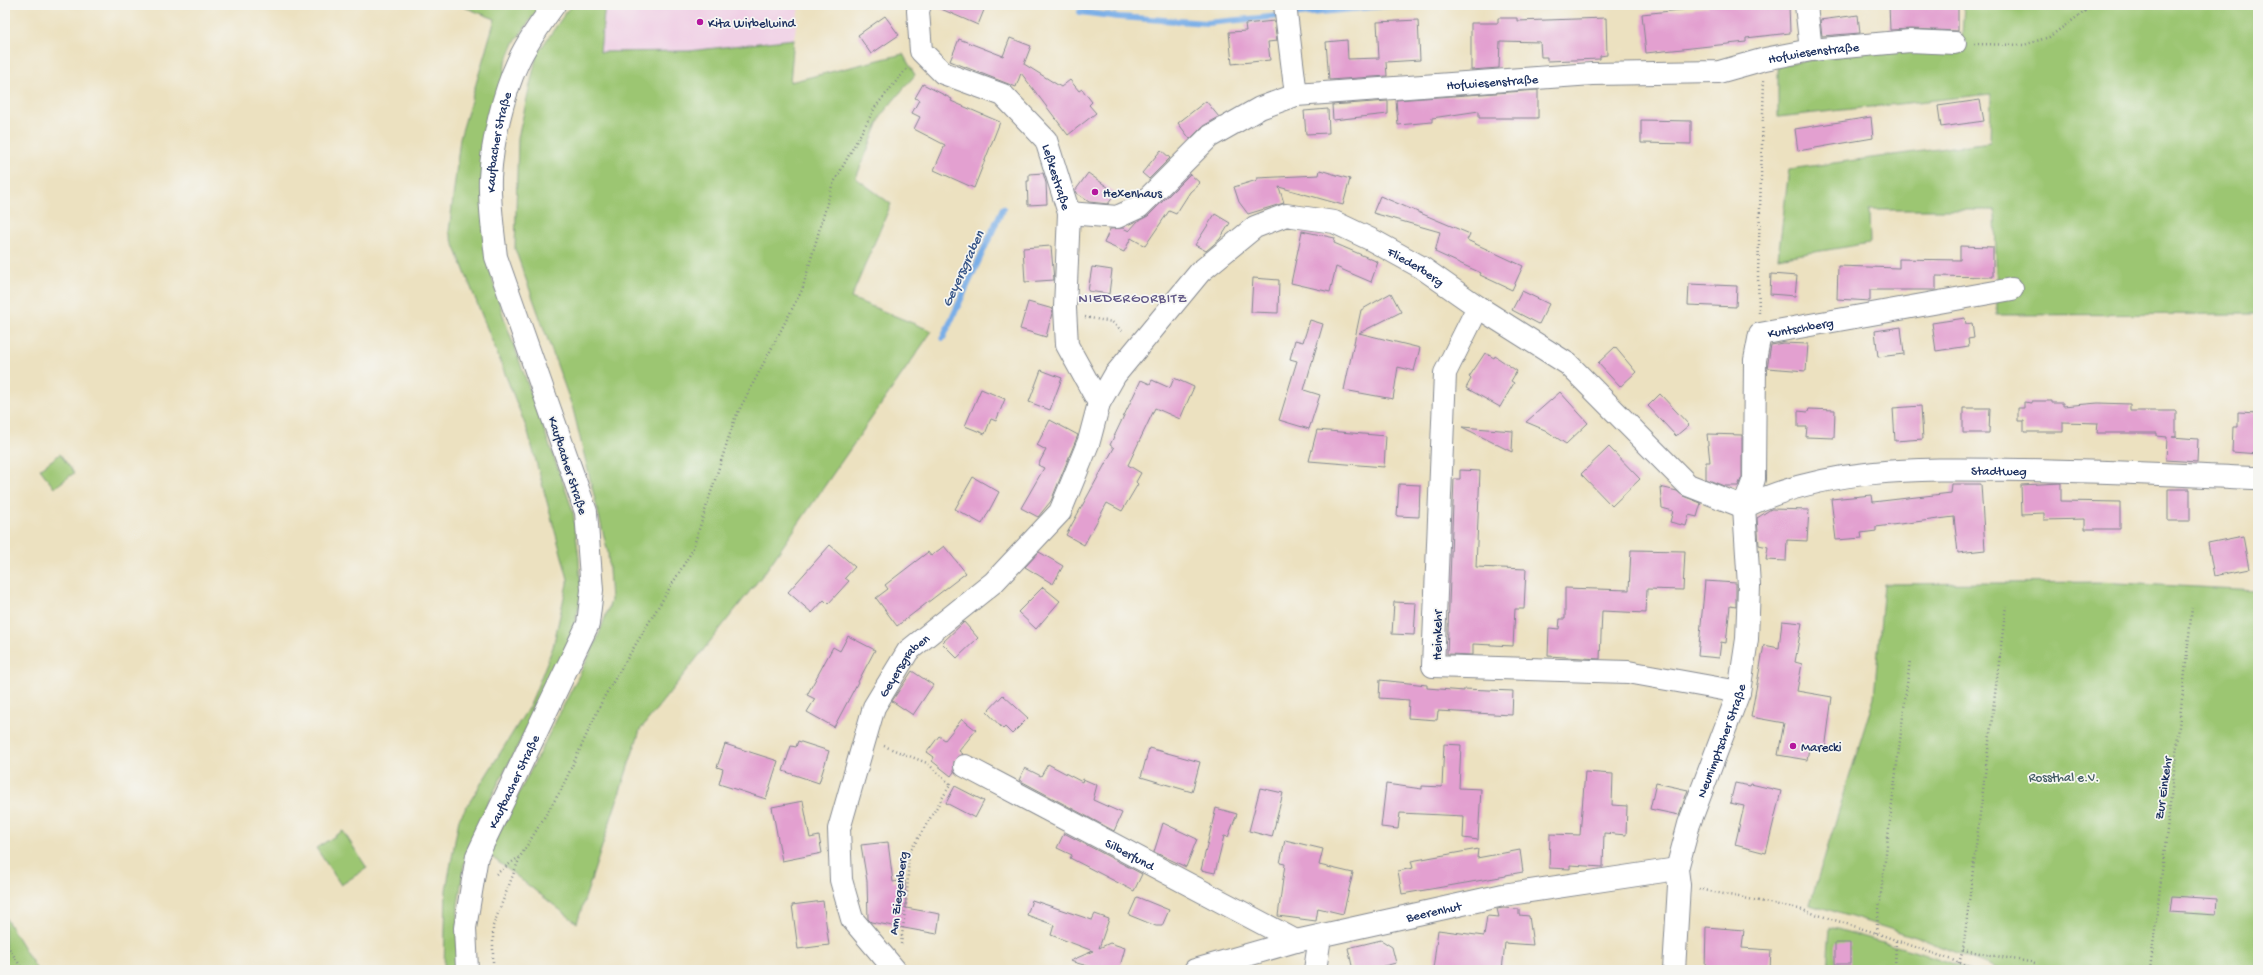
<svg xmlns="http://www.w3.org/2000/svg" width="2263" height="975" font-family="'Gochi Hand',sans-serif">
<rect width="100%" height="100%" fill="#f6f6f2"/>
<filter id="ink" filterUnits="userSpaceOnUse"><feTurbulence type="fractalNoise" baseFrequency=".025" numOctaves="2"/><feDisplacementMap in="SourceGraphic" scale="8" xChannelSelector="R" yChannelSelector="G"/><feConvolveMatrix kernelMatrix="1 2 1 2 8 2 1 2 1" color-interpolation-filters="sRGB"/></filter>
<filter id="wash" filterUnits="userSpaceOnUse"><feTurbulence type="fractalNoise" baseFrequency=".012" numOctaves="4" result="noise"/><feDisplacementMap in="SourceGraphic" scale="16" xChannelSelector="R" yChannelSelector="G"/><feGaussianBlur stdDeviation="0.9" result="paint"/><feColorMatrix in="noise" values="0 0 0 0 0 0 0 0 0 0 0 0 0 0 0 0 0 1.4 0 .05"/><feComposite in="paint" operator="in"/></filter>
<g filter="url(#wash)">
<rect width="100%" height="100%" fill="#ece1c0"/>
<!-- built -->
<path fill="#f0d0e5" d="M 605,5 L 799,5 L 794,39 L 689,51 L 600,52 Z"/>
<!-- green -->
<path fill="#9cc672" stroke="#5c7a68" d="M 464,5 L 541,5 L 514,43 L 505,64 L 489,268 L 503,315 L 573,511 L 579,558 L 581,597 L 570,644 L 483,813 L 464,864 L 458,905 L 457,970 L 444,970 L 446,890 L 459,819 L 530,705 L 553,647 L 568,579 L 528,432 L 449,232 L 460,138 L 495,19 L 464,7 Z
M 571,5 L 605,5 L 600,52 L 689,51 L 794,39 L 790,82 L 903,54 L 915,75 L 882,114 L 856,178 L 891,204 L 851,298 L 932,331 L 765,572 L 640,730 L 577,923 L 488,854 L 596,642 L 611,601 L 608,553 L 573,409 L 515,249 L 518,138 L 537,54 Z
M 1964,5 L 2258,5 L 2258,314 L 1997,315 L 1995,210 L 1869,210 L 1870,243 L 1778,258 L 1789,169 L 1990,142 L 1991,94 L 1778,117 L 1778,65 L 1962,37 Z
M 60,454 L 74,473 L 54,488 L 40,469 Z
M 2098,582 L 2258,590 L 2258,970 L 2001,970 L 1922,939 L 1810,904 L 1874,697 L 1884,584 Z
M 343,831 L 367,868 L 341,885 L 316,848 Z
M 5,917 L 37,970 L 5,970 Z
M 1830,927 L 1931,956 L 1969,970 L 1827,970 Z"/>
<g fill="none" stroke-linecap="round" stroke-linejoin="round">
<!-- stream -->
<path stroke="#79aee7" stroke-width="6" d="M 1080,12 L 1119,17 L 1207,23 L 1393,5
M 943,338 L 1003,208"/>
</g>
<g id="blocks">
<!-- building -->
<path fill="#e3a0d0" d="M 932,5 L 986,5 L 978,25 Z
M 1708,5 L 1789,5 L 1790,33 L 1746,38 L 1746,42 L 1646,53 L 1642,14 L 1708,7 Z
M 1889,5 L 1958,6 L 1958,31 L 1911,29 L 1890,30 Z
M 1858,15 L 1860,33 L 1822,36 L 1820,20 Z
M 885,16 L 899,35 L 871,54 L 858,35 Z
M 1498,18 L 1517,18 L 1517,21 L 1606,18 L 1607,55 L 1600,56 L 1600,59 L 1547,61 L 1547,57 L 1541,57 L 1540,42 L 1500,41 L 1499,68 L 1471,70 L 1471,23 L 1498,23 Z
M 1418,20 L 1420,60 L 1386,62 L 1387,76 L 1329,80 L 1326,42 L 1347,40 L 1348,59 L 1379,58 L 1377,22 Z
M 1274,21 L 1277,41 L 1268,42 L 1270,60 L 1232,64 L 1229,32 L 1246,31 L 1245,24 Z
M 1010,38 L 1031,46 L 1024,64 L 1061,87 L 1070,80 L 1079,91 L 1082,89 L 1092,102 L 1089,105 L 1096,113 L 1068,135 L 1021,73 L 1016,87 L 950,61 L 959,39 L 1003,56 Z
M 923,84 L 952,99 L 951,101 L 1000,122 L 974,188 L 934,170 L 945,145 L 914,129 L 920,117 L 912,113 L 919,100 L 915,98 Z
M 1538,90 L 1538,118 L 1479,118 L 1479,111 L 1432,118 L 1432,122 L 1398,125 L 1396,100 Z
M 1980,100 L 1984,121 L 1941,127 L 1938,106 Z
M 1206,101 L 1219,117 L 1203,126 L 1190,139 L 1178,123 Z
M 1388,101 L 1388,114 L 1333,120 L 1332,105 Z
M 1328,109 L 1329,133 L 1306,134 L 1304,111 Z
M 1871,117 L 1873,138 L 1798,151 L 1795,129 Z
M 1641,120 L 1691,121 L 1691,144 L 1641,143 Z
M 1161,150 L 1170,158 L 1149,179 L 1142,173 Z
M 1320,170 L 1350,179 L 1343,205 L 1279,187 L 1284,203 L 1248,214 L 1239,202 L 1234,187 L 1257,180 L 1257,178 L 1319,175 Z
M 1043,173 L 1046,183 L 1047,204 L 1028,205 L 1027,181 L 1029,181 L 1029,174 Z
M 1088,173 L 1116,193 L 1108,204 L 1089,202 L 1076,193 L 1075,191 Z
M 1190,174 L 1200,183 L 1190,192 L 1176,214 L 1169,211 L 1145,246 L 1131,238 L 1124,252 L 1104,243 L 1110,229 L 1123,228 L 1129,231 L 1138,221 L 1148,216 Z
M 1380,196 L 1470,234 L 1467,240 L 1523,266 L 1512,290 L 1480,275 L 1481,273 L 1435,252 L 1440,232 L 1373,213 Z
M 1215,214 L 1230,223 L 1220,239 L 1206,251 L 1195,245 Z
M 1302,231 L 1335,238 L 1334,243 L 1378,262 L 1371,282 L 1336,267 L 1330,292 L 1291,283 Z
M 1051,246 L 1054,280 L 1025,282 L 1023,248 Z
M 1960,246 L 1993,247 L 1993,277 L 1936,276 L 1936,290 L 1870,290 L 1870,301 L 1837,299 L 1838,266 L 1899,268 L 1899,259 L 1960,260 Z
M 1092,267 L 1112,270 L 1109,294 L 1088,291 Z
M 1771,274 L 1797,276 L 1795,296 L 1770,294 Z
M 1253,278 L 1279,280 L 1278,313 L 1251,312 Z
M 1689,284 L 1737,286 L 1736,307 L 1688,305 Z
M 1522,291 L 1549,304 L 1539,324 L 1512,310 Z
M 1391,293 L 1401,312 L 1359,333 L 1420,348 L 1414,371 L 1398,367 L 1393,399 L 1344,390 L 1361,310 Z
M 1028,302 L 1053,309 L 1046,337 L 1020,329 Z
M 1965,318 L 1966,324 L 1972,323 L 1974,338 L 1968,339 L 1969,346 L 1936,351 L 1932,323 Z
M 1310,320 L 1323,324 L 1304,390 L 1320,395 L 1309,429 L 1279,420 L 1297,361 L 1290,359 L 1295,340 L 1303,342 Z
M 1901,327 L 1904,354 L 1878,357 L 1875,331 Z
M 1783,343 L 1808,344 L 1806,371 L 1767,368 L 1771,345 Z
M 1615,347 L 1636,372 L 1620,387 L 1598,363 Z
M 1485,353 L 1494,358 L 1495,356 L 1517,371 L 1511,381 L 1514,383 L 1500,407 L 1466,388 L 1471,379 L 1469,377 Z
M 1041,370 L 1062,378 L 1050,410 L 1029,402 Z
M 1174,378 L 1194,387 L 1180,419 L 1155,408 L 1128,465 L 1141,473 L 1136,482 L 1138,484 L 1122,511 L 1107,503 L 1084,545 L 1066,535 L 1114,448 L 1110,445 L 1141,380 L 1150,384 L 1152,380 L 1170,388 Z
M 981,389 L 1005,399 L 996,421 L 991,419 L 985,434 L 965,426 Z
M 1560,392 L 1588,423 L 1566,444 L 1545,430 L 1526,422 Z
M 1660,394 L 1689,425 L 1676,436 L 1648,406 Z
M 2032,401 L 2052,401 L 2052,403 L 2063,403 L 2063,406 L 2098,403 L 2130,404 L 2130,411 L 2176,411 L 2176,437 L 2172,437 L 2198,439 L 2197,462 L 2166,460 L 2167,437 L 2157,436 L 2157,433 L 2097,433 L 2098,423 L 2063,422 L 2063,432 L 2024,432 L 2024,421 L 2018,421 L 2018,408 L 2024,408 L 2024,402 L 2032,403 Z
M 1921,406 L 1923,439 L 1895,441 L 1893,408 Z
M 1963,408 L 1990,408 L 1989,433 L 1963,433 Z
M 1809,409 L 1835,410 L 1834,438 L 1806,437 L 1807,427 L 1798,427 L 1798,411 L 1808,412 Z
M 2238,412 L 2258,413 L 2258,454 L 2232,452 L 2233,427 L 2238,427 Z
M 1050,420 L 1078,435 L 1051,501 L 1038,517 L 1021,508 L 1044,468 L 1038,465 L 1046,450 L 1037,445 Z
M 1462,427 L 1513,431 L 1512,452 Z
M 1317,430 L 1386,436 L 1384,467 L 1309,461 Z
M 1707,434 L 1742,435 L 1742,477 L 1738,486 L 1724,486 L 1706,479 L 1706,462 L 1710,462 Z
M 1609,447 L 1640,479 L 1612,506 L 1581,474 Z
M 1460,470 L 1480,471 L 1476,567 L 1526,569 L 1524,609 L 1515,609 L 1513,646 L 1473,644 L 1473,655 L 1447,654 L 1454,479 L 1460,479 Z
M 973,477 L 999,492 L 982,524 L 955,509 Z
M 2061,483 L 2061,501 L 2120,502 L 2120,529 L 2085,529 L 2085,519 L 2044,520 L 2044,513 L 2022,514 L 2021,485 Z
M 1399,484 L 1420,485 L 1419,517 L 1397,516 Z
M 1952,484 L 1981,484 L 1985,550 L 1958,553 L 1954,517 L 1876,527 L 1876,531 L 1861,533 L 1862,538 L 1836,540 L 1831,499 L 1872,495 L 1873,502 L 1951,493 Z
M 1660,487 L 1677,491 L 1683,496 L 1701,503 L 1697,517 L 1689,515 L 1686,526 L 1670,522 L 1673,511 L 1662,508 Z
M 2168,489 L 2190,489 L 2190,521 L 2168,521 Z
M 1771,509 L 1809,510 L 1807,541 L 1787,540 L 1786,561 L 1766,560 L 1768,547 L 1759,545 L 1757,518 Z
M 2243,536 L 2249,569 L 2214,576 L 2208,543 Z
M 830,545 L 855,567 L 845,578 L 849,581 L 828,604 L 824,600 L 812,613 L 788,592 Z
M 944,546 L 966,573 L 897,626 L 876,598 L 888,589 L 885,585 L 928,552 L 931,556 Z
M 1631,550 L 1685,551 L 1683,590 L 1647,589 L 1646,613 L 1602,611 L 1600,659 L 1548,656 L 1549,628 L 1559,629 L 1560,619 L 1565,619 L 1565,588 L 1629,590 Z
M 1039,552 L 1063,566 L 1053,584 L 1025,567 Z
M 1705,581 L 1736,583 L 1736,607 L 1730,606 L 1726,643 L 1721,642 L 1719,658 L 1698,656 Z
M 1043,587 L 1060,601 L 1036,629 L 1018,612 Z
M 1394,602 L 1416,603 L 1414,635 L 1392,634 Z
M 1782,621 L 1802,623 L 1795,662 L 1802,664 L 1797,691 L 1832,697 L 1825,750 L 1809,748 L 1807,760 L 1778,755 L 1784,723 L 1751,717 L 1764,645 L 1779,648 Z
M 964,622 L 978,638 L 957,658 L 942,643 Z
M 848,636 L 875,650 L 834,727 L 807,712 L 815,699 L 807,695 L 833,647 L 840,651 Z
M 912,671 L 933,685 L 913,715 L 892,701 Z
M 1380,680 L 1427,685 L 1427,688 L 1464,691 L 1464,689 L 1513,691 L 1512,715 L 1438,711 L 1437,720 L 1408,718 L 1409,700 L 1379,698 Z
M 1003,695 L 1028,718 L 1012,734 L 1005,727 L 1003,729 L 987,712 Z
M 962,719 L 976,730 L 959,751 L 963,754 L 954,761 L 954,772 L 951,776 L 932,761 L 934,757 L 927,752 L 939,736 L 945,740 Z
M 798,741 L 829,751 L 819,783 L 783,771 L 791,746 L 796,747 Z
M 725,744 L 778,761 L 766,799 L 719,784 L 723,769 L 717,767 Z
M 1444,744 L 1461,745 L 1459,788 L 1481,789 L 1478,840 L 1463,838 L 1464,816 L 1400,813 L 1398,829 L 1381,827 L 1386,784 L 1422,789 L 1422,786 L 1442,787 Z
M 1149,748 L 1200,762 L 1192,792 L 1141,777 Z
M 1048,764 L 1082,782 L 1083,779 L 1097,785 L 1093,800 L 1122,813 L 1114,831 L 1019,780 L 1025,768 L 1041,776 Z
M 1585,772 L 1613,774 L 1612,805 L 1627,806 L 1626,835 L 1604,833 L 1603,867 L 1570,865 L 1570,869 L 1549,868 L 1550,834 L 1580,835 Z
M 1656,783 L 1688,790 L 1679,815 L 1650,809 Z
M 1735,783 L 1750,786 L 1751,784 L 1781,791 L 1766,853 L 1735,845 L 1744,806 L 1730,803 Z
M 955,786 L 984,801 L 975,818 L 946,803 Z
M 1260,788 L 1283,793 L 1272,837 L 1249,831 Z
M 803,801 L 810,838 L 819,836 L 822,853 L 782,861 L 772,807 Z
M 1216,808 L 1237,814 L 1228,837 L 1224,836 L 1215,873 L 1201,870 Z
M 1163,823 L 1197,839 L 1186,867 L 1154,852 Z
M 1064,833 L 1142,874 L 1134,891 L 1070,858 L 1072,855 L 1057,848 Z
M 1285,840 L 1323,849 L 1319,865 L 1353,873 L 1343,914 L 1318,908 L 1316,921 L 1278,916 L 1285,864 L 1280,863 Z
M 888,842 L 893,882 L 905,880 L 906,908 L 940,914 L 937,934 L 871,922 L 868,919 L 867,881 L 861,845 Z
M 1478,849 L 1477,858 L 1520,850 L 1523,872 L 1506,875 L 1506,876 L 1402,894 L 1398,871 L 1413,868 L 1411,861 Z
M 2172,896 L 2217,899 L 2216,915 L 2170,912 Z
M 1137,897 L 1169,910 L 1162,926 L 1156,926 L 1129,915 Z
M 1032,900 L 1092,920 L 1095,914 L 1109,919 L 1099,948 L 1110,943 L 1125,948 L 1119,970 L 1101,970 L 1070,961 L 1093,951 L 1051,935 L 1054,925 L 1027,915 Z
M 823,901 L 829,945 L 798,949 L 792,905 Z
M 1503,908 L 1519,909 L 1519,915 L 1529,916 L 1533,945 L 1505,943 L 1502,970 L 1433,970 L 1438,930 L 1484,936 L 1487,916 L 1499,917 L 1497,909 Z
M 1706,927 L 1744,930 L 1742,948 L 1771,950 L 1770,970 L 1705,970 Z
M 1381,940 L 1392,947 L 1396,963 L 1384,966 L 1385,970 L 1353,970 L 1348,948 Z
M 1835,943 L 1850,943 L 1850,964 L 1835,964 Z"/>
</g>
</g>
<g filter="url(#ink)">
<use href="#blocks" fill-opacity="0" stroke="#84888f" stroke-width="1"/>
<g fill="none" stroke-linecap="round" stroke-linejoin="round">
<defs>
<g id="minor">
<path id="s1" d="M 920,5 L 918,11 L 921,51 L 943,73 L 1003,95 L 1046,140 L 1069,213 L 1065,308 L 1067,345 L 1099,403"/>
<path d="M 1285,5 L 1296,95"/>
<path d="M 1806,5 L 1811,50"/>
<path id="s2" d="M 1069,213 L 1117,217 L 1139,207 L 1209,137 L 1260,108 L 1296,95 L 1592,74 L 1719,72 L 1765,59 L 1811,50 L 1910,41 L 1955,43"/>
<path d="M 1478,307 L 1445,373 L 1433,666 L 1628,672 L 1739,692"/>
<path id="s3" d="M 1744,507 C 1831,465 1929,469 2023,470 C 2101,471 2180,475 2258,478"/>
<path id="s4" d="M 965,766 L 1296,941"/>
<path id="s5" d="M 467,970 L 465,928 L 477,856 L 588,624 L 592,590 L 586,512 L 496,257 C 493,230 489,204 490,178 C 492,142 503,94 518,62 C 527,42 541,23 554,5"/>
<path id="s6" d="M 895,970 L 852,919 L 841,880 L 839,829 L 874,707 L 908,651 L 994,582 L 1060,512 L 1089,441 L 1099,403 L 1115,375 L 1200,272 L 1255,227 L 1286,215 L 1334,222 L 1372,240 L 1421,267 L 1478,307 L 1568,364 L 1688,485 L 1744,507"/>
<path id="s7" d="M 1195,970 L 1296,941 L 1503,895 L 1677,869"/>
<path d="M 1315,970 L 1320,937"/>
<path id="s8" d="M 1674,970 L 1679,885 L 1677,869 L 1689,824 L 1739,692 L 1747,639 L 1749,586 L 1744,507 L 1754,479 L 1755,360 L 1760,334 L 2012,289"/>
</g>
</defs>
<!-- minor casing -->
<use href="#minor" stroke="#84888f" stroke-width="24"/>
<!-- path -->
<path stroke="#84888f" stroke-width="2.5" stroke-dasharray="1 3" stroke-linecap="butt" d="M 1974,44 L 2024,45 L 2049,37 L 2094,5
M 1759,313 L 1758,274 L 1764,80
M 1085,317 L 1112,322 L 1124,333
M 884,746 L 927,763 L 950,784
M 496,874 L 519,857
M 1699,889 L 1799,909 L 1876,933 L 1980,970
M 1876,933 L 1910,660
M 5,942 L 23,970
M 901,944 L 907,895 L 909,853 L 952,782
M 1963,950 L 2035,963
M 1959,963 L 1963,950 L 2006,606
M 493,970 L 493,926 L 520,857 L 561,790 L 604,697 L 692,551 L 735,418 L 802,290 L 832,186 L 876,106 L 908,67
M 1895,970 L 1896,940
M 2150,970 L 2174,772 L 2192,608"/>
<!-- minor -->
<use href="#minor" stroke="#fff" stroke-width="22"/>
</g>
</g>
<!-- markers -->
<g fill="#b5179e" stroke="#f6f6f2" stroke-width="1.5">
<circle cx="700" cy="22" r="4"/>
<circle cx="1095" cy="192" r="4"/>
<circle cx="1793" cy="746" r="4"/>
</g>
<g text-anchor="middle" stroke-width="3.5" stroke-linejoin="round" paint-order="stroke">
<!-- poi labels -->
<g font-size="13" fill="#1b2f5e" stroke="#f6f6f2" text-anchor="start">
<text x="708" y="27">Kita Wirbelwind</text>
<text x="1103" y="197">Hexenhaus</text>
<text x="1801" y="751">Marecki</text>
</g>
<!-- street labels -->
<g font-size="13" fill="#1b2f5e" stroke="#f6f6f2">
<text dy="5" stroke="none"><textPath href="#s2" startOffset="789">Hofwiesenstraße</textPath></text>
<text dy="5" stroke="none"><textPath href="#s2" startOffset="465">Hofwiesenstraße</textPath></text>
<text dy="5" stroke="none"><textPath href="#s5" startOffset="871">Kaufbacher Straße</textPath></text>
<text dy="5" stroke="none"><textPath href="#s1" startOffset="242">Leßkestraße</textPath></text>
<text dy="5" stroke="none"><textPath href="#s6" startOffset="1085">Fliederberg</textPath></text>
<text dy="5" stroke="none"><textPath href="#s8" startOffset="691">Kuntschberg</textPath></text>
<text transform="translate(569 465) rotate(72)" y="5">Kaufbacher Straße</text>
<text dy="5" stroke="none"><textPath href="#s3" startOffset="260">Stadtweg</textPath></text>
<text transform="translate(1436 635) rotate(-90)" y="5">Heimkehr</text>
<text dy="5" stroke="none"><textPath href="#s6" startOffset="337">Geyersgraben</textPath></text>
<text dy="5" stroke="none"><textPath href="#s8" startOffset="237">Neunimptscher Straße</textPath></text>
<text dy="5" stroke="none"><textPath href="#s5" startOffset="198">Kaufbacher Straße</textPath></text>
<text transform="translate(2162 788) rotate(-82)" y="5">Zur Einkehr</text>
<text dy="5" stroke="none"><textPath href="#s4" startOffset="187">Silberfund</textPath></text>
<text transform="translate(897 893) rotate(-83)" y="5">Am Ziegenberg</text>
<text dy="5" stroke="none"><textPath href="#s7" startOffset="246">Beerenhut</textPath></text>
</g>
<!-- park labels -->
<g font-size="13" fill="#425c64" stroke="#f6f6f2">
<text x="2064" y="781">Rossthal e.V.</text>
</g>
<!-- water labels -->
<g font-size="14" font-style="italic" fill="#375587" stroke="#f6f6f2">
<text transform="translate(962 268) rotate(-65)" y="5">Geyersgraben</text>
</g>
<!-- neighbourhood labels -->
<g font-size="14" letter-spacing="1" fill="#615786" stroke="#f6f6f2">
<text x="1133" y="302">NIEDERGORBITZ</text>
</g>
</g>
<!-- margin -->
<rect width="2263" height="975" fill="none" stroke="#f6f6f2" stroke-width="20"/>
</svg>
